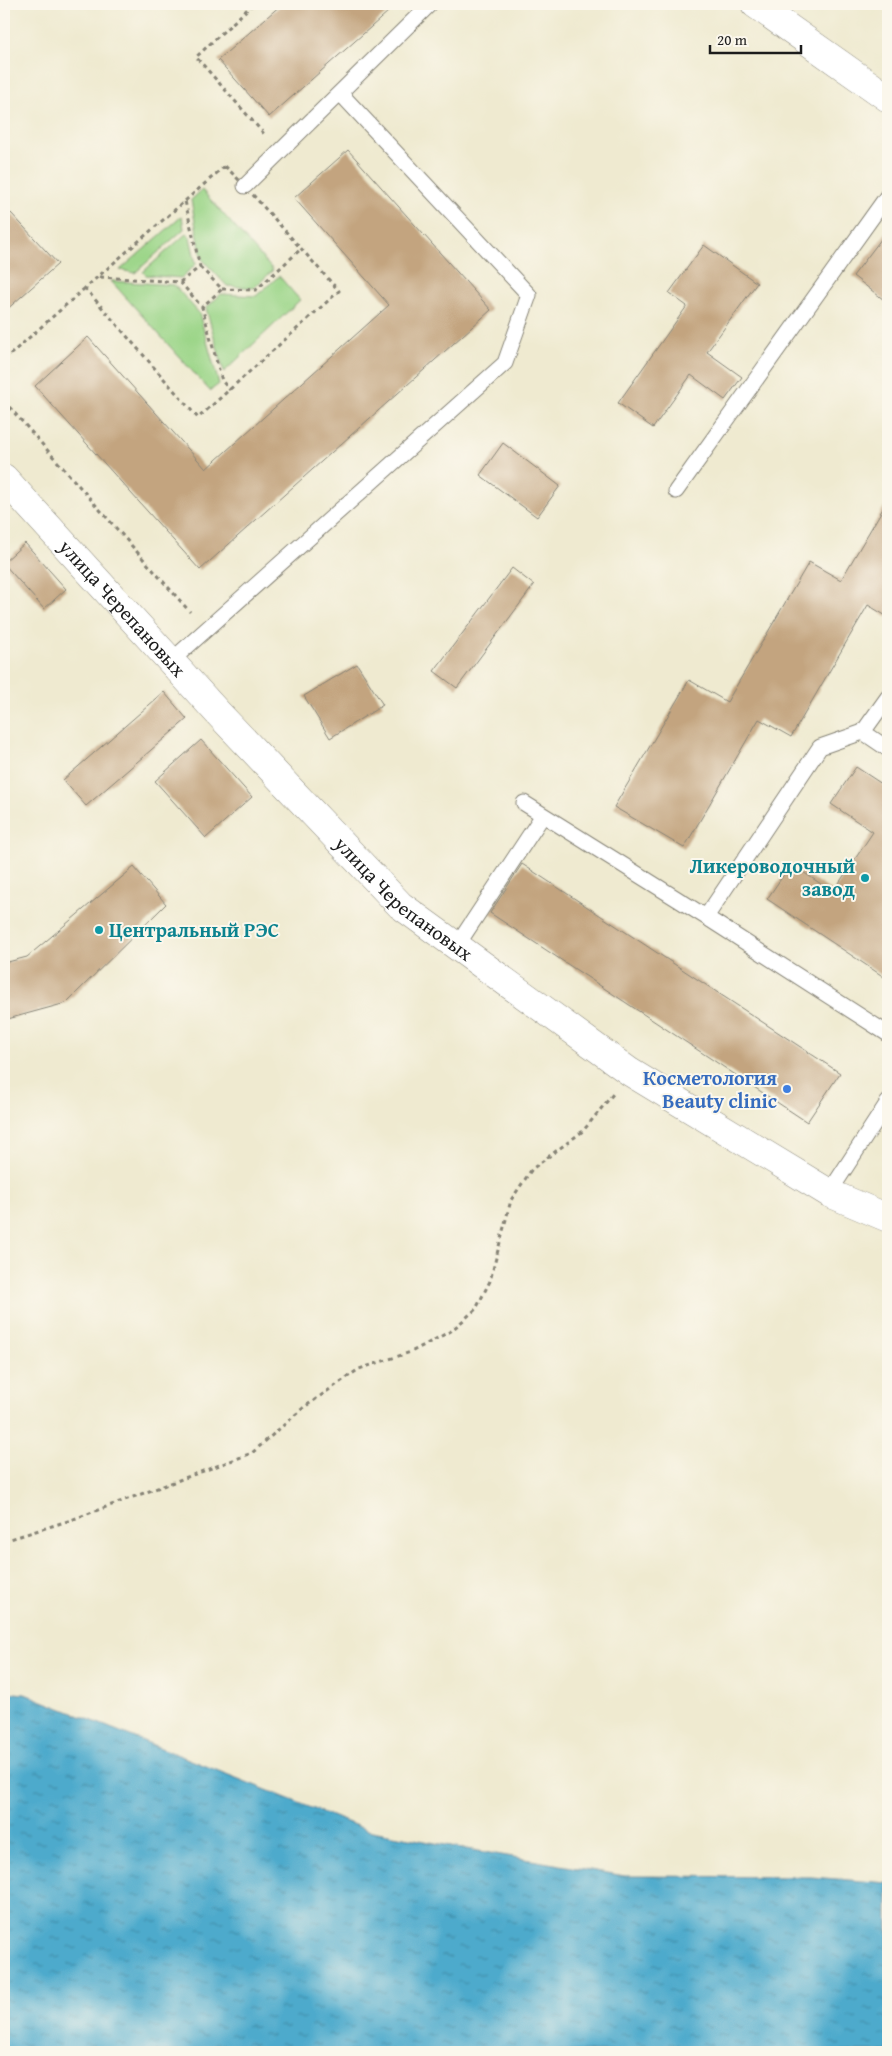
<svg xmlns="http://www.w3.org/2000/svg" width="892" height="2056" font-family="'Gentium Book Plus',serif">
<defs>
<pattern id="water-ripples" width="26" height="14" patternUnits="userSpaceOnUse" patternTransform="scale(1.25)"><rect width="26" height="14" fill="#4daacc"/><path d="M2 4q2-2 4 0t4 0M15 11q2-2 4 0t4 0" fill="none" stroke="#3f8aa5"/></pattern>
</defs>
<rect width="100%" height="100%" fill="#fbf7ec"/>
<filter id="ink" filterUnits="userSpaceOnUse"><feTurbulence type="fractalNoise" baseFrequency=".02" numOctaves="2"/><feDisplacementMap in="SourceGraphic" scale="10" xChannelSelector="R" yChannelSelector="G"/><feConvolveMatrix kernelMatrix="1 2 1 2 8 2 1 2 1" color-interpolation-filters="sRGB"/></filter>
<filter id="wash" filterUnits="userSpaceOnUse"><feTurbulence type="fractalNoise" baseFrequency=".0096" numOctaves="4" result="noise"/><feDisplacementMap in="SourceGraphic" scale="20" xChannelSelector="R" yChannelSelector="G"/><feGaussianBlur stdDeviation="1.12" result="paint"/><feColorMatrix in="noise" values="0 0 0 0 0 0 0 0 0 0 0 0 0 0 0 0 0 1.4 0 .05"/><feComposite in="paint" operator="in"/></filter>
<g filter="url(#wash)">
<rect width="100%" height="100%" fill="#efead0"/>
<!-- park -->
<path fill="#9bd588" stroke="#5c7852" d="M 202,190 L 273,270 L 254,288 L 227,286 L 202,259 L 191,200 Z
M 182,216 L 184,229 L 135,273 L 120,270 Z
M 187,233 L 190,237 L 196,264 L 181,278 L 146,275 L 143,272 Z
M 279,276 L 300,300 L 224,372 L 206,308 L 221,294 L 256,296 Z
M 111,281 L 174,285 L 199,313 L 219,384 L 210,391 Z"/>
<!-- water -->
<path fill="url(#water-ripples)" stroke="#346374" d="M 4,1692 L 25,1694 L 367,1830 L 472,1850 L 625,1876 L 811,1877 L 888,1883 L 888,2052 L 4,2052 Z"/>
<g id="blocks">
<!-- building -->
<path fill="#c3a47f" d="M 282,4 L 397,4 L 269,117 L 218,60 Z
M 348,150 L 491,310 L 200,570 L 35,386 L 88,337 L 206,469 L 389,305 L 294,198 Z
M 11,213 L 58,264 L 4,312 L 4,219 Z
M 888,230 L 888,303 L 853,276 Z
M 704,245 L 757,283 L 707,352 L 742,377 L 725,400 L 691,375 L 653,428 L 618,403 L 687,306 L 669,293 Z
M 503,443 L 560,486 L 537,517 L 480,475 Z
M 888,500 L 888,617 L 868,605 L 791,737 L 759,719 L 684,848 L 614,807 L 689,680 L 727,702 L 809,562 L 841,580 Z
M 25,543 L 66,589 L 44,609 L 4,564 L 4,562 Z
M 512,568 L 534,585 L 457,688 L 434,671 Z
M 357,664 L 383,705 L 330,738 L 304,696 Z
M 164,692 L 187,719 L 86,806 L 63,780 Z
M 201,740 L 252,797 L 206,838 L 155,781 Z
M 856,767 L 888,788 L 888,971 L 884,977 L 767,899 L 791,864 L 833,892 L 873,832 L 831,804 Z
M 522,864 L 840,1073 L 807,1122 L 490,913 Z
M 134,867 L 166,904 L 66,1003 L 4,1020 L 4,963 L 27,957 Z"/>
</g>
</g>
<g filter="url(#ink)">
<use href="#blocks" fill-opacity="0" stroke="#868376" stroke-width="1"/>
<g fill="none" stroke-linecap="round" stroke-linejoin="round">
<defs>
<path id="service" d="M 245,186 L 430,4
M 676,491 L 888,195
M 171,661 L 505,363 L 529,295 L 340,93
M 863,732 L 888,749
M 524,803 L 706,917 L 888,1034
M 706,917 L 820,747 L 863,732 L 888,697
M 456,947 L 543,815
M 829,1193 L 888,1102"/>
<g id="minor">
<path d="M 755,4 L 888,98"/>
<path id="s1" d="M 4,478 L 217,712 L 400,905 L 630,1072 L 829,1193 L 888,1218"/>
</g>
</defs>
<!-- service casing -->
<use href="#service" stroke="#868376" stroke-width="17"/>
<!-- minor casing -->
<use href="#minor" stroke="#868376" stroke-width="29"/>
<!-- path -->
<path stroke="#868376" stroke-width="3" stroke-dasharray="4 4" stroke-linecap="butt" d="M 253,4 L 196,57 L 265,135
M 225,166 L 245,186 L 339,291 L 198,418 L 85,288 Z
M 200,267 L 222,289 L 202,307
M 100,277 L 180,282 L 200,267 L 185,201
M 180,282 L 202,307 L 222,381 L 230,390
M 222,289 L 256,290 L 301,249
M 4,360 L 85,288
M 4,401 L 190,612
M 4,1541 L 71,1520 L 252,1453 L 303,1408 L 359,1369 L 411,1352 L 451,1331 L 476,1309 L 490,1281 L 511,1200 L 532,1169 L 583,1131 L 613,1094"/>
<!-- service -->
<use href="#service" stroke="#fff" stroke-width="15"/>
<!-- minor -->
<use href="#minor" stroke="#fff" stroke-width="28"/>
</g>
</g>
<!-- markers -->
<g fill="#0f9aa8" stroke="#fbf7ec" stroke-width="2">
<circle cx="865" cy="878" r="5"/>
<circle cx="99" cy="930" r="5"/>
</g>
<circle fill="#3f7fe0" stroke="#fbf7ec" stroke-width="2" cx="787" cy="1089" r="5"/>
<g text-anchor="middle" stroke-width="4" stroke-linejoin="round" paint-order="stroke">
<!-- street labels -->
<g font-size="20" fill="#1c1c1c" stroke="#fbf7ec">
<text dy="7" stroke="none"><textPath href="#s1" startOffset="176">улица Черепановых</textPath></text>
<text dy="7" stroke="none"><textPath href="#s1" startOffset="581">улица Черепановых</textPath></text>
</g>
<!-- culture labels -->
<g font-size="20" font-weight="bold" fill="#0d838f" stroke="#fbf7ec" text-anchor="end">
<text x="855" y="873">Ликероводочный<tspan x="855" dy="23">завод</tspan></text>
<text x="109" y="937" text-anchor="start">Центральный РЭС</text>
</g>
<!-- shop labels -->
<g font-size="20" font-weight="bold" fill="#366cbe" stroke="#fbf7ec" text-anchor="end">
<text x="777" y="1085">Косметология<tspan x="777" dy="23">Beauty clinic</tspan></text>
</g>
</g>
<!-- margin -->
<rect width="892" height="2056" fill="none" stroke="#fbf7ec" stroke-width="20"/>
<!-- scale -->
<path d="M710 45v8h91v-8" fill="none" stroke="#1c1c1c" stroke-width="2.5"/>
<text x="717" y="45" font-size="15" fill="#1c1c1c" stroke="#fbf7ec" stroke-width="4" paint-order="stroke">20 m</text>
</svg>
